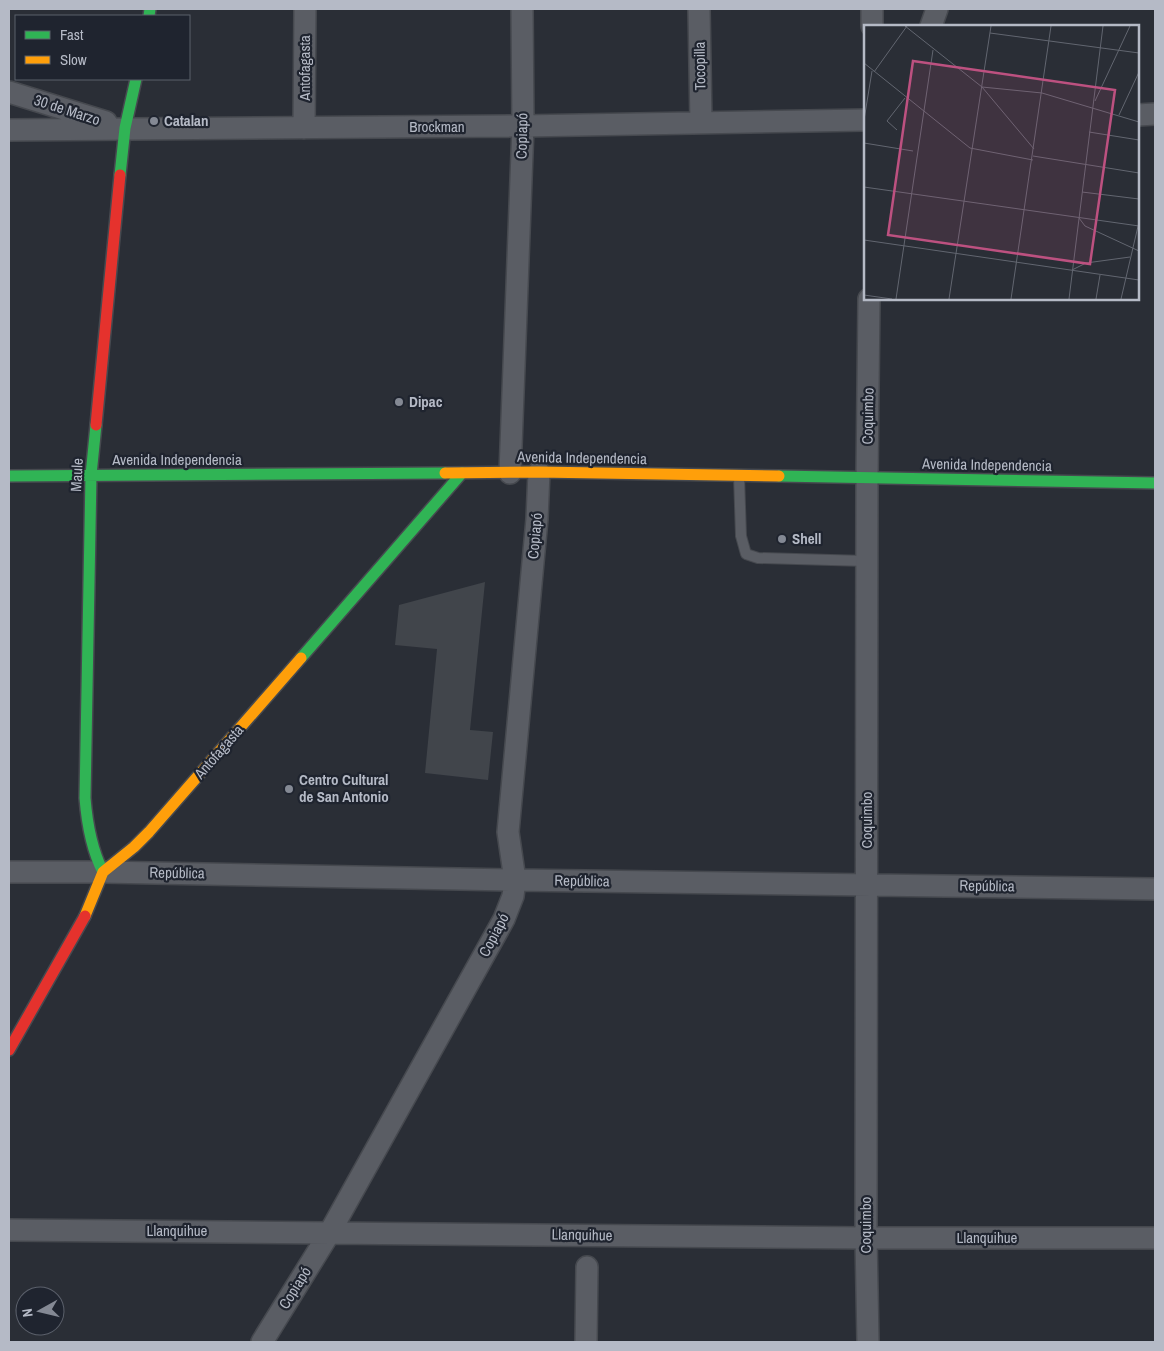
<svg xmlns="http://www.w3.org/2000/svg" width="1164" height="1351" font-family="'Archivo Narrow',sans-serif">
<rect width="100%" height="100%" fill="#2a2e36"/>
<!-- building -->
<path fill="#41454b" d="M 485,582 L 470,730 L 493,732 L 488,780 L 425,773 L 437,649 L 395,645 L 399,605 Z"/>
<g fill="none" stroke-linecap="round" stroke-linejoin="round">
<defs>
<path id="lane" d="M 739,476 L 741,536 L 746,554 L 758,558 L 866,561"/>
<path id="street" d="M 699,9 L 701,123
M 872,26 L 872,9
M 931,26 L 937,9
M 9,92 L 106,122
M 1138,115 L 1155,114
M 304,128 L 305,9
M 9,130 L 523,126 L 865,120
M 510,473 L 523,126 L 522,9
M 9,872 L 103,872 L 515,880 L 1155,889
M 9,1230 L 866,1238 L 1155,1238
M 262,1342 L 330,1232 L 504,919 L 513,896 L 515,880 L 508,832 L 537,519 L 539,472
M 586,1342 L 587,1267
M 868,1342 L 866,1238 L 867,478 L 869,299"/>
<path id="fast" d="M 149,16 L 150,9
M 120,175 L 125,128 L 136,79
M 96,425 L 91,475 L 85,798 C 87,824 91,848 103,872
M 9,476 L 445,473
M 779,476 L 1155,483
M 301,658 L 462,473"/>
<path id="slow" d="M 445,473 L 539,472 L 779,476
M 85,916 L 103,872 L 134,847 L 149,832 L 301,658"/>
<path id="jam" d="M 96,425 L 120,175
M 9,1050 L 85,916"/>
</defs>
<!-- lane casing -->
<use href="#lane" stroke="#46494f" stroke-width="12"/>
<!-- street casing -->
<use href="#street" stroke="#46494f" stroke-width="24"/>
<!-- fast casing -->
<use href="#fast" stroke="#46494f" stroke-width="14"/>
<!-- slow casing -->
<use href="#slow" stroke="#46494f" stroke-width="14"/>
<!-- jam casing -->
<use href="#jam" stroke="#46494f" stroke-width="14"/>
<!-- lane -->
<use href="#lane" stroke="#5a5d64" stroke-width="10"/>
<!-- street -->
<use href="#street" stroke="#5a5d64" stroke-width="21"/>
<!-- fast -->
<use href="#fast" stroke="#30b455" stroke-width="11"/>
<!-- slow -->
<use href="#slow" stroke="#ff9f0a" stroke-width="11"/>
<!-- jam -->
<use href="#jam" stroke="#e5322d" stroke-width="11"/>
</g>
<!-- markers -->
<g fill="#848994" stroke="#1f242f" stroke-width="2">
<circle cx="154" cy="121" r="5"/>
<circle cx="399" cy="402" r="5"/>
<circle cx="782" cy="539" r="5"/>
<circle cx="289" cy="789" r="5"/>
</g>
<g text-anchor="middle" stroke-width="4.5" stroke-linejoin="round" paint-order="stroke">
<!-- street labels -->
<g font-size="15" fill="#b5bac6" stroke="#1f242f">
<text transform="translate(700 66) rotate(-91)" y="5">Tocopilla</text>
<text transform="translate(305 68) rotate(-90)" y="5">Antofagasta</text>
<text transform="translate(67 110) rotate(18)" y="5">30 de Marzo</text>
<text x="437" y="132">Brockman</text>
<text transform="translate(522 136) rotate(-89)" y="5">Copiapó</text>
<text transform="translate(868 416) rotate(-89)" y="5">Coquimbo</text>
<text transform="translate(582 458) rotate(1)" y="5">Avenida Independencia</text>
<text x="177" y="465">Avenida Independencia</text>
<text transform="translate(987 465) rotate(1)" y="5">Avenida Independencia</text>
<text transform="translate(77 475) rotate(-87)" y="5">Maule</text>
<text transform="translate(535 536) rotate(-85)" y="5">Copiapó</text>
<text transform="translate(219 752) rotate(-49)" y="5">Antofagasta</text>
<text transform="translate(867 820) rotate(-90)" y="5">Coquimbo</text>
<text transform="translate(177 873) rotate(1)" y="5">República</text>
<text transform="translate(582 881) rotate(1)" y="5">República</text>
<text transform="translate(987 886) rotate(1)" y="5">República</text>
<text transform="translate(494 935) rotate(-62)" y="5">Copiapó</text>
<text transform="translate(866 1225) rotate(-90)" y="5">Coquimbo</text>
<text x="177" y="1236">Llanquihue</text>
<text transform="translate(582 1235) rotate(1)" y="5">Llanquihue</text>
<text x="987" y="1243">Llanquihue</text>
<text transform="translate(295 1288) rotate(-58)" y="5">Copiapó</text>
</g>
<!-- poi labels -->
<g font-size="15" font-weight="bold" fill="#b5bac6" stroke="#1f242f" text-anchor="start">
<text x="164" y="126">Catalan</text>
<text x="409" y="407">Dipac</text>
<text x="792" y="544">Shell</text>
<text x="299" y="785">Centro Cultural<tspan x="299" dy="17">de San Antonio</tspan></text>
</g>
</g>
<!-- overview -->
<g transform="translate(864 25)">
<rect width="275" height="275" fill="#2a2e36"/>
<path fill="none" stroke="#626670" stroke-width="1" d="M 41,1 L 118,62 L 170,124M 126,8 L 275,28M 0,38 L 106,123 L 169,135M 10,47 L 43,1M 118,62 L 178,68 L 275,97M 231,76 L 266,1M 255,90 L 275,47M 0,95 L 8,46M 33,105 L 23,96 L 41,73M 225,107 L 275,115M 0,118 L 49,126M 169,131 L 275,148M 0,162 L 275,201M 218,167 L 275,174M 215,193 L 221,201 L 275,226M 0,215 L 275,255M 208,245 L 222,238 L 266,232M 0,270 L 28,274M 32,274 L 69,25M 85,274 L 127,1M 147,274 L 187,1M 205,274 L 239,1M 232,274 L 236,250M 257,274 L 275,197"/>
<path fill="#bd5180" fill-opacity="0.15" stroke="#bd5180" stroke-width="2.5" d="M 49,36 L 251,65 L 226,239 L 24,210 Z"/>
<rect width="275" height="275" fill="none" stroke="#b5bac6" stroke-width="2.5"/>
</g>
<!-- border -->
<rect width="1164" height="1351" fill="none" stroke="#b5bac6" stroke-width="20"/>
<!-- legend -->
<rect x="15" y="15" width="175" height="65" fill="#1f242f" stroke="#5b606b"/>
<rect x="25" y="31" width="25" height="8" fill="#30b455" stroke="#5b606b"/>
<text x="60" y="40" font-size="15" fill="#b5bac6">Fast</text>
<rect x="25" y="56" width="25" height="8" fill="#ff9f0a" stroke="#5b606b"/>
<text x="60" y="65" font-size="15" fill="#b5bac6">Slow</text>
<!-- north arrow -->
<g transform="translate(40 1311) rotate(262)"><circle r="24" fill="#1f242f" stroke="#5b606b"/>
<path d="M0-4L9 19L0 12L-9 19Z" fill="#848994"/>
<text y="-8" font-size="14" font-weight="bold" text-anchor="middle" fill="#b5bac6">N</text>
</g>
</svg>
